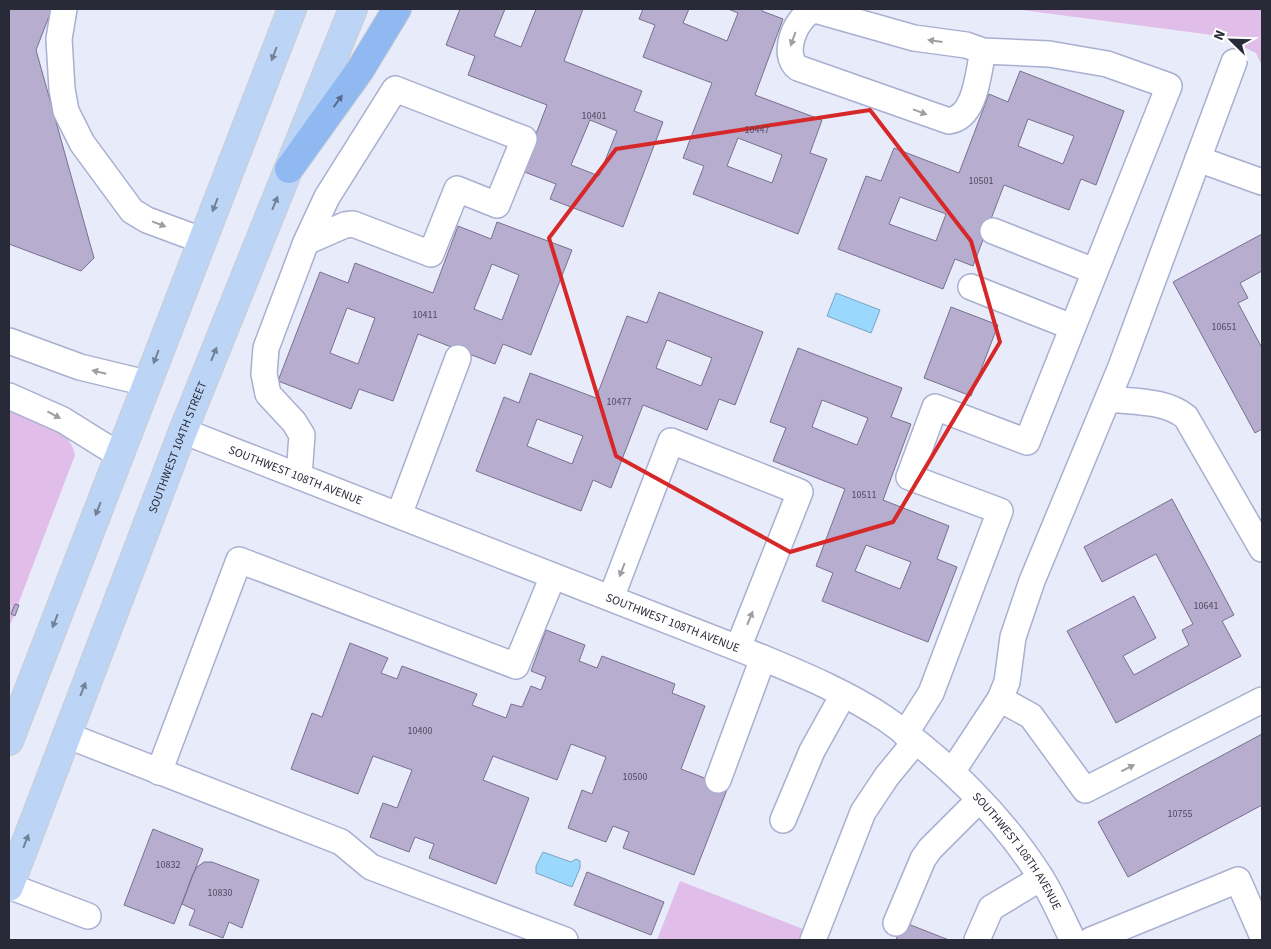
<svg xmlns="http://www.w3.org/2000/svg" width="1271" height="949" font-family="'Source Sans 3',sans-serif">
<rect width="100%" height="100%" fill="#e8ebf9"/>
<!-- green -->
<path fill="#e0bee9" d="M 1015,9 L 1262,9 L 1262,66 L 1256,53 L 1220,36 Z
M 9,409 C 34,418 69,425 75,455 L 9,628 Z
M 680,881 L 803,929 L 798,940 L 657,940 Z"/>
<!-- water -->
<path fill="#9bd8fd" stroke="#78a4c2" d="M 836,293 L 880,310 L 871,333 L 827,316 Z
M 543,852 L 571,862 L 576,859 L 580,861 L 580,868 L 572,887 L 536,873 L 536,866 Z"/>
<!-- building -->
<path fill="#b7adcf" stroke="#78708f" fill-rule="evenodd" d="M 9,9 L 52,9 L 36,50 L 94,258 L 81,271 L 9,244 Z
M 460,9 L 505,9 L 494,36 L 521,47 L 536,9 L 583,9 L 564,61 L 642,91 L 634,111 L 663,122 L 623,227 L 550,199 L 556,184 L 522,171 L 547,105 L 468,75 L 475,56 L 446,45 ZM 590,120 L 617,131 L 599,176 L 571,165 Z
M 643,9 L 689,9 L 683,23 L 727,41 L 738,13 L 728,9 L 763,9 L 762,11 L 783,19 L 755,95 L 822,120 L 810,153 L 827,159 L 798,234 L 693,194 L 704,166 L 683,158 L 712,83 L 643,57 L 655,25 L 639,19 ZM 738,138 L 782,155 L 772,183 L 727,166 Z
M 1020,71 L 1124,111 L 1096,185 L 1081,179 L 1069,210 L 1004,185 L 973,266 L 955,259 L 943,289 L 838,249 L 866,176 L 881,181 L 894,148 L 959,173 L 989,94 L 1008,102 ZM 1028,119 L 1074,136 L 1063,164 L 1018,146 ZM 900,197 L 946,214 L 936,241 L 889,224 Z
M 497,222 L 572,250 L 531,355 L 503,344 L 495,364 L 418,334 L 393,401 L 359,389 L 351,409 L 278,381 L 320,272 L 348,283 L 355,263 L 433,293 L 458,226 L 491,239 ZM 492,264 L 519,275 L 502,320 L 474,309 ZM 347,308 L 375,318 L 358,364 L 330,353 Z
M 1262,234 L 1262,271 L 1240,283 L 1248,298 L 1238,303 L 1262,348 L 1262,429 L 1255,433 L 1173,282 Z
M 659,292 L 763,332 L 735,405 L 719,399 L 707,430 L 643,405 L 611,488 L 593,480 L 581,511 L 476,471 L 504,397 L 519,403 L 530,373 L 596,398 L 627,316 L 647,323 ZM 667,340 L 712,358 L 701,386 L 656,368 ZM 537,419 L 583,436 L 572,464 L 527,446 Z
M 951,307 L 998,325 L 971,396 L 924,378 Z
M 798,348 L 902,388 L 891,417 L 911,424 L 883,500 L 949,526 L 937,559 L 957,567 L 928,642 L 822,601 L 833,573 L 816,566 L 845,489 L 773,461 L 786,428 L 770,422 ZM 822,400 L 868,418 L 857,445 L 812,427 ZM 866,545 L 911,562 L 900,589 L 855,571 Z
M 1172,499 L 1234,615 L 1222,621 L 1241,656 L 1116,723 L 1067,631 L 1134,596 L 1156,638 L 1123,656 L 1134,675 L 1189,645 L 1182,630 L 1193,624 L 1156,554 L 1102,582 L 1084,547 Z
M 15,604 L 19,605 L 15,616 L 11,614 Z
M 546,630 L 585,645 L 579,661 L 597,668 L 602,656 L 675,684 L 672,693 L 705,706 L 681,769 L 728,787 L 694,875 L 623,848 L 629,832 L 613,826 L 606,842 L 568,828 L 582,790 L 592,794 L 606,757 L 571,744 L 557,780 L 493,756 L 483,780 L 529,798 L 496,884 L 429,858 L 434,844 L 415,837 L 409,852 L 370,837 L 383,803 L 397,808 L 412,770 L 373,756 L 358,794 L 291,769 L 312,713 L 322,717 L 350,643 L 388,658 L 381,673 L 397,679 L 402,666 L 477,694 L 472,705 L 506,718 L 511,704 L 522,707 L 531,686 L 541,690 L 546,677 L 531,671 Z
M 1262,734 L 1262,805 L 1128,877 L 1098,822 Z
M 153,829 L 203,849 L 174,924 L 124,905 Z
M 204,862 L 212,862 L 259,880 L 242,928 L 229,922 L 223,938 L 189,925 L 195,910 L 182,904 L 192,876 L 197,867 Z
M 587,872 L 664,902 L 651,935 L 574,905 Z
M 903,922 L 949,940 L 896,940 Z"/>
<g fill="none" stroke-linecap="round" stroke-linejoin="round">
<defs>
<g id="minor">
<path d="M 64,9 L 59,39 L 62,89 L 66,111 L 82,143 L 132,211 L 147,220 L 201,240"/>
<path d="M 1198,159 L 1262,182"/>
<path d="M 993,231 L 1094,271"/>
<path d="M 971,287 L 1072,327"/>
<path d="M 9,341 L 80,367 L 146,383"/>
<path d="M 9,396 L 63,420 L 119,455"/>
<path d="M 1108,399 C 1134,402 1165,400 1186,417 L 1262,549"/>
<path id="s1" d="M 183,431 L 763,658 C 804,675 849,694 886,719 C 945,760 1001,815 1040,876 C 1053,896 1062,919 1073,940"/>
<path d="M 299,476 L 302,435 L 294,422 L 268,394 L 264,374 L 266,348 L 306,242 L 327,197 L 395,89 L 524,139 L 497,205 L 457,189 L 431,254 L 353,224 L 345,225 L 306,242"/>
<path d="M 399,515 L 458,358"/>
<path d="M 611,598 L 671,441 L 800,492 L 738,648"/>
<path d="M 1000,699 L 1031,716 L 1085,790 L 1262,700"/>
<path d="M 905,734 L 931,693 L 1000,511 L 909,477 L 935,407 L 1027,442 L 1169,86 L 1107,64 L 1049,54 L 983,51 L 966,45 L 914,38 L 815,10 C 796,15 780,55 798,68 L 949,121 C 976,117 978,73 983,51"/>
<path d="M 66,735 L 341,842 L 371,867 L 565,940"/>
<path d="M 159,772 L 239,560 L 516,666 L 553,576"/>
<path d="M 952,772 L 1000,699 L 1007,682 L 1013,637 L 1032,581 L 1120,369 L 1234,62"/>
<path d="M 718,780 L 763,658"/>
<path d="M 783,820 L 812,751 L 843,695"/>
<path d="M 9,886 L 88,916"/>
<path d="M 896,923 L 923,859 L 930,849 L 979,800"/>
<path d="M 813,940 L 863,812 L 887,776 L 915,742"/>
<path d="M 977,940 L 991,908 L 1041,878"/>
<path d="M 1091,940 L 1238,880 L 1262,935"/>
</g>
<g id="major">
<path d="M 9,741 L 292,9"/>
<path id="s2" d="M 9,887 L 183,431 L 353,9"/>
</g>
<path id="highway" d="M 289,169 L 360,70 L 397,9"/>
</defs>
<!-- minor casing -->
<use href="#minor" stroke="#a8afd1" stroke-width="28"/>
<!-- major casing -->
<use href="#major" stroke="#cbcccf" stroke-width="30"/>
<!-- highway casing -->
<use href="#highway" stroke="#cbcccf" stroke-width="30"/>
<!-- minor -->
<use href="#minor" stroke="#fff" stroke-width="25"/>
<!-- major -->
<use href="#major" stroke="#bcd5f7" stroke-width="28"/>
<!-- highway -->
<use href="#highway" stroke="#90b9f1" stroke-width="28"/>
</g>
<!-- one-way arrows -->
<defs><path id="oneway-solid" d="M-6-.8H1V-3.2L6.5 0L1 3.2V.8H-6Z" transform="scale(1.25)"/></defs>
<g fill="#9e9fa5">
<use href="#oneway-solid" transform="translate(793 39) rotate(110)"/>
<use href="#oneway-solid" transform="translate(935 41) rotate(-172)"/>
<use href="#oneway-solid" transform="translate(920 112) rotate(20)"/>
<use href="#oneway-solid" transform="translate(159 224) rotate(21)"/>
<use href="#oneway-solid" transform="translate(99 372) rotate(-166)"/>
<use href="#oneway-solid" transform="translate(54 415) rotate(28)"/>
<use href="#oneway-solid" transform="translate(622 570) rotate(111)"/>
<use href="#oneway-solid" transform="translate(750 618) rotate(-68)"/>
<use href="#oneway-solid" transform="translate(1128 768) rotate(-27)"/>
</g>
<g fill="#728098">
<use href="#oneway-solid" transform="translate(274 54) rotate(111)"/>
<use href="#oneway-solid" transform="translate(275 203) rotate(-68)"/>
<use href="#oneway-solid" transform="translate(215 205) rotate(111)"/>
<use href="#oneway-solid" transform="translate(214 354) rotate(-68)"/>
<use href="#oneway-solid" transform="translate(156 357) rotate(111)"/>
<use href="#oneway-solid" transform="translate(98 509) rotate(111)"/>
<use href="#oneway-solid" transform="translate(55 621) rotate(111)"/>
<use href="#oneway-solid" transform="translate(83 689) rotate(-69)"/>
<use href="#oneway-solid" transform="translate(26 841) rotate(-69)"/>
</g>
<use fill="#576a8b" href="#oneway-solid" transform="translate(338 101) rotate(-54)"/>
<!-- marked area -->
<path fill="none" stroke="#d62828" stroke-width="4" stroke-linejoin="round" d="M 870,110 L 971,241 L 1000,342 L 893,522 L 790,552 L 616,456 L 549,238 L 616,149 Z"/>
<g text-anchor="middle" stroke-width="4" stroke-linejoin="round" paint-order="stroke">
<!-- number labels -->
<g font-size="10" fill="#4c4b5e">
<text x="594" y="119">10401</text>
<text x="757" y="133">10447</text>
<text x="981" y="184">10501</text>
<text x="425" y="318">10411</text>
<text x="1224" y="330">10651</text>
<text x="619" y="405">10477</text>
<text x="864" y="498">10511</text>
<text x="1206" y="609">10641</text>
<text x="420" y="734">10400</text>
<text x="635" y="780">10500</text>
<text x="1180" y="817">10755</text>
<text x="168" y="868">10832</text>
<text x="220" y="896">10830</text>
</g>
<!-- street labels -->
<g font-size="12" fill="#282a38" stroke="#fff">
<text dy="4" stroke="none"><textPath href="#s2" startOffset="471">SOUTHWEST 104TH STREET</textPath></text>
<text dy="4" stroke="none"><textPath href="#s1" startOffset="121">SOUTHWEST 108TH AVENUE</textPath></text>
<text dy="4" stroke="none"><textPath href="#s1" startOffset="526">SOUTHWEST 108TH AVENUE</textPath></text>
<text dy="4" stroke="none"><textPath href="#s1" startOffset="948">SOUTHWEST 108TH AVENUE</textPath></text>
</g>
</g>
<!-- border -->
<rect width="1271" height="949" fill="none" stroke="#282a38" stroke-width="20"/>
<!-- north arrow -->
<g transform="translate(1231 40) rotate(293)" stroke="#ffffff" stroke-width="4" paint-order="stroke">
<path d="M0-4L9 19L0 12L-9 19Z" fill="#282a38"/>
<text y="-8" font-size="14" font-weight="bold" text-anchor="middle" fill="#282a38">N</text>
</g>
</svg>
